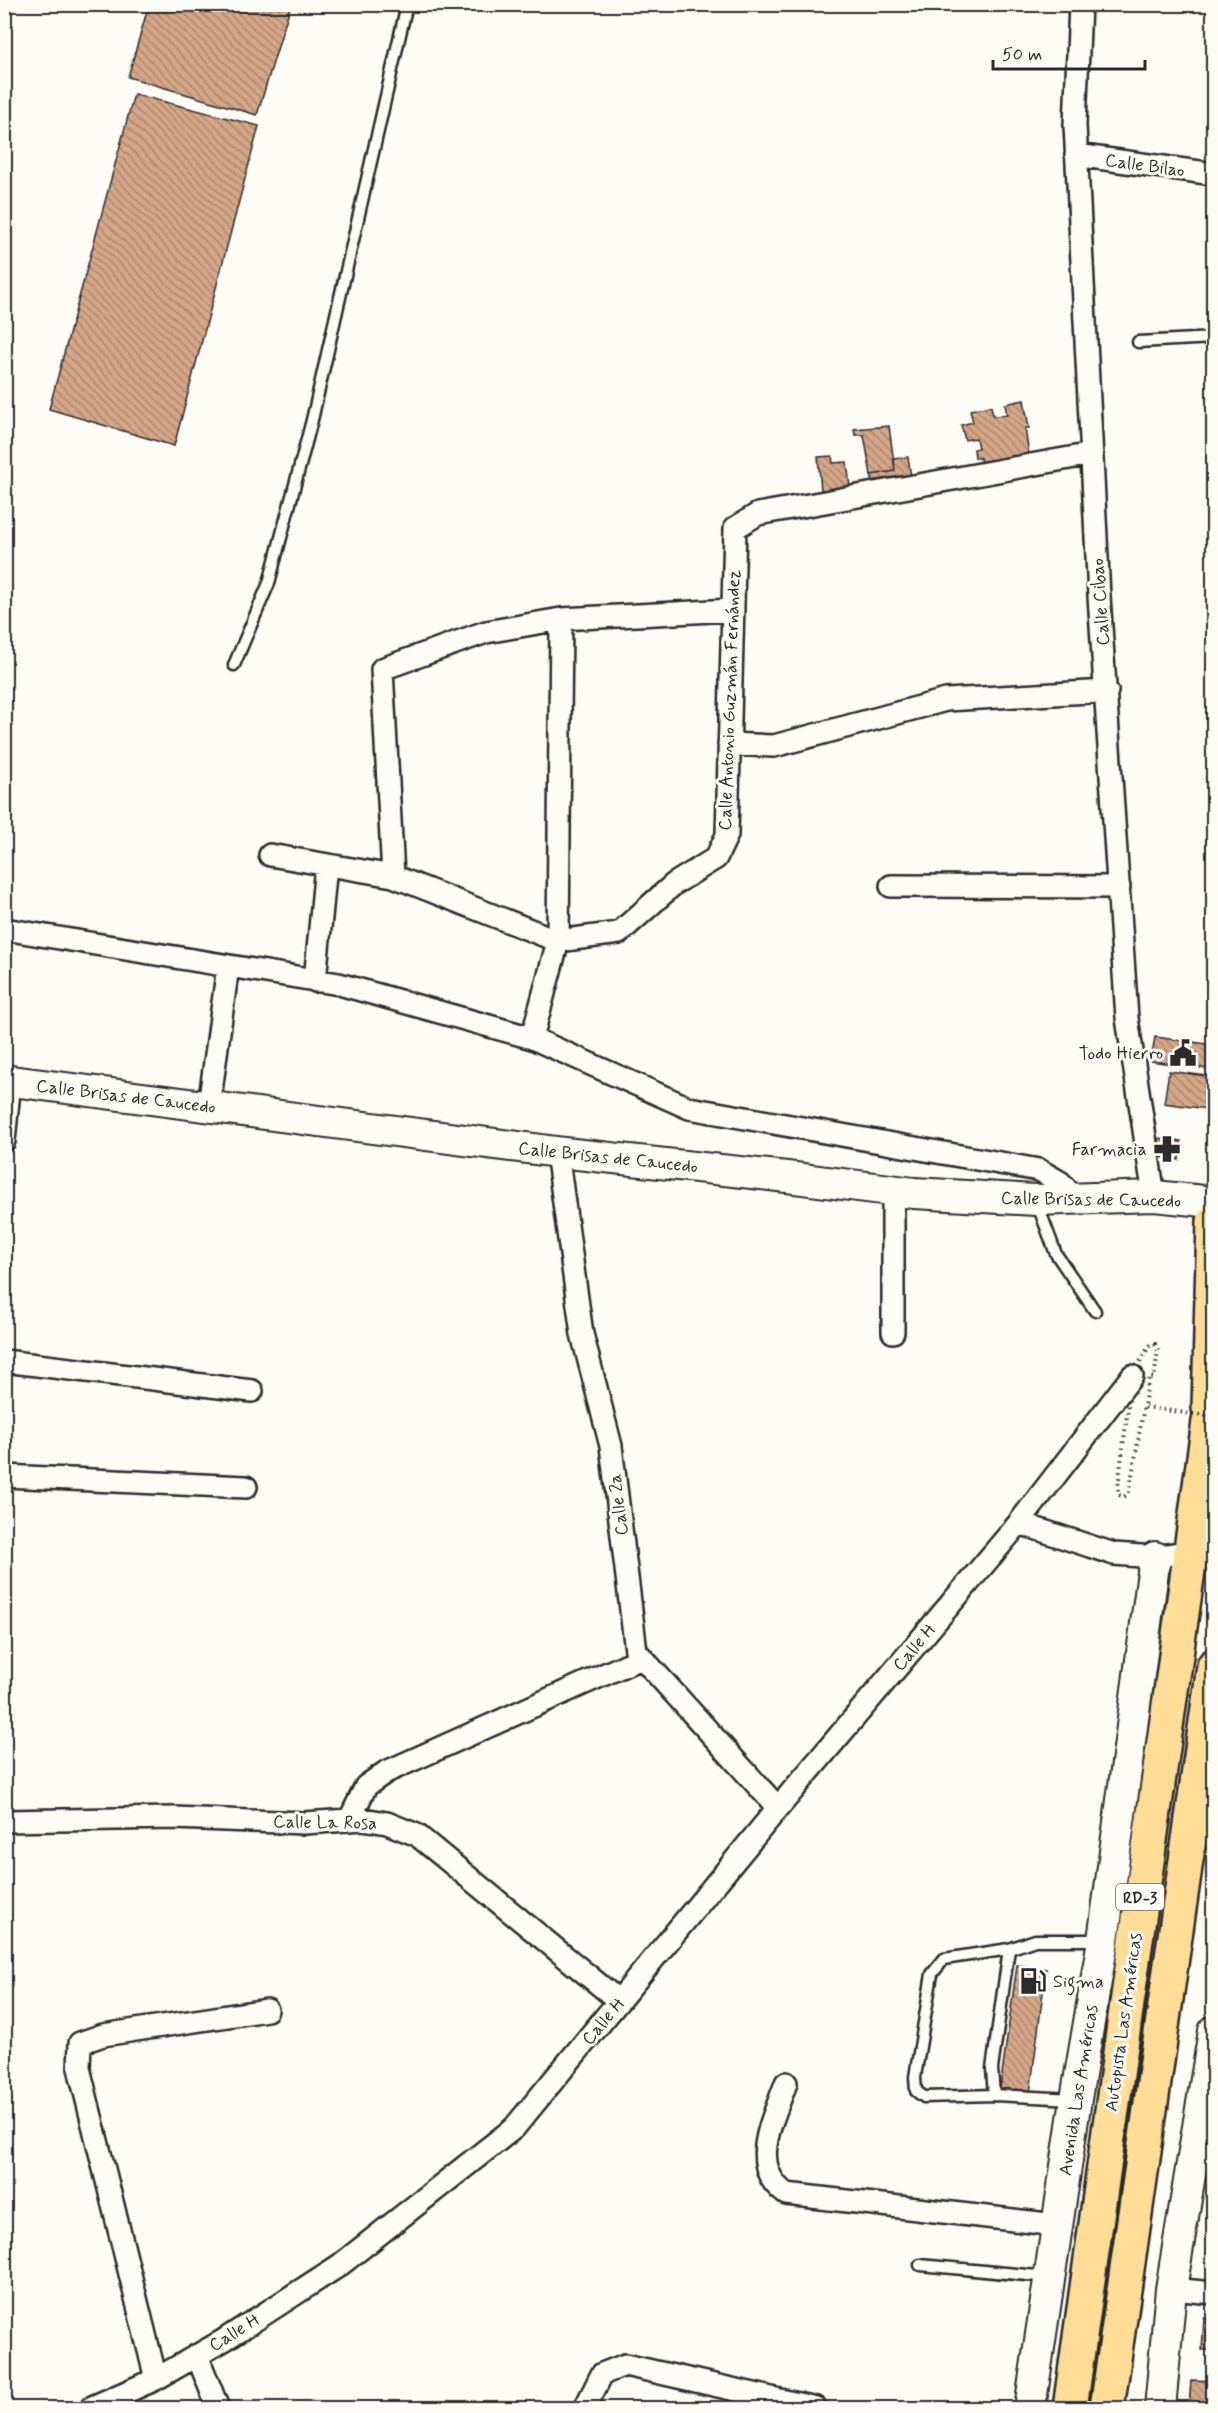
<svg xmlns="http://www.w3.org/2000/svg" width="1218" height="2413" font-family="Mynerve,sans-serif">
<defs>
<pattern id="building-back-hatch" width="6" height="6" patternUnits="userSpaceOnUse" patternTransform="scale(1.5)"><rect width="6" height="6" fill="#d5a688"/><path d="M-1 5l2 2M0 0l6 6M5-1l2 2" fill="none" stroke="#ad876f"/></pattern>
</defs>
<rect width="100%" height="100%" fill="#fdfcf7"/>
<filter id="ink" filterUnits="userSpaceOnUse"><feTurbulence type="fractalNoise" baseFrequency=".0167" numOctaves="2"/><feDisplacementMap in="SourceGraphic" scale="12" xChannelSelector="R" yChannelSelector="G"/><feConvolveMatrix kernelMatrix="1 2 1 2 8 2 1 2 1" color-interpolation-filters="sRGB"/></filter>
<g filter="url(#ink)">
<!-- building -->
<path fill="url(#building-back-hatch)" stroke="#2b2b2b" stroke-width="1.5" d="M 149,4 L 291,4 L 257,115 L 128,77 Z
M 134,94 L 259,126 L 174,446 L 49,409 Z
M 1024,400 L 1029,428 L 1025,428 L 1029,455 L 981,463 L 980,458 L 975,458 L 974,449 L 978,448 L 976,438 L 965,440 L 961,425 L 973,422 L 970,410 L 991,406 L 993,416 L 1007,415 L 1005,404 Z
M 889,426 L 895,471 L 871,475 L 864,435 L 855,435 L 854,429 Z
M 832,456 L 833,463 L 847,462 L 851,496 L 822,501 L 818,457 Z
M 908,457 L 911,477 L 873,483 L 871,475 L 895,471 L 894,459 Z
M 1155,1037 L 1214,1045 L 1214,1070 L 1151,1061 Z
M 1169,1071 L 1214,1077 L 1214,1110 L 1164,1103 Z
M 1156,1138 L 1181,1141 L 1179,1160 L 1153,1156 Z
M 1017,1965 L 1046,1969 L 1030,2093 L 1000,2089 Z
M 1204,2318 L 1214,2319 L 1214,2350 L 1202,2350 Z
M 1191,2380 L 1214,2381 L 1214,2407 L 1189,2406 Z"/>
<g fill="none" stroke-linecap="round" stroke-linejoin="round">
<defs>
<path id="lane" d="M 1138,342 L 1214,338
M 234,665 L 269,583 L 312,420 L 407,4
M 1037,1203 L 1056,1254 L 1095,1311
M 994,2095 L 924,2097 L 916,2091 L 915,2077 L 932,1974 L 944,1959 L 1009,1949
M 1074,2099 L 994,2095 L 992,2069 L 1009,1949 L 1035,1940 L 1102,1940
M 920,2265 L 1048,2277"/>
<path id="street" d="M 1080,4 L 1075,125 L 1099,596 L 1127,1018 L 1154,1196
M 1076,155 L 1214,174
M 729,744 L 774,746 L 946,700 L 1107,691
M 270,855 L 393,876 L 558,941 L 619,933 L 674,884 L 716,858 L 727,835 L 735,528 L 758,514 L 1092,454
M 393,876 L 382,669 L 486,632 L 561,619 L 732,610
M 891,886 L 1119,887
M 4,929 L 339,984 L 532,1038 L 689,1108 L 1039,1170 L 1060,1182 L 1073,1197
M 315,981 L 326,865
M 532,1038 L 558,941 L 561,619
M 209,1106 L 228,966
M 4,1141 L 10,1081
M 557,1152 L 582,1334 L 611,1446 L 636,1651 L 778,1808
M 893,1332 L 893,1191
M 4,1361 L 252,1391
M 4,1476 L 246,1487
M 1019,1523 L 1114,1554 L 1155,1557 L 1190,1551
M 350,1819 L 366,1786 L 386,1772 L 641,1658
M 4,1821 L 174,1818 L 304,1823 L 363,1819 L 387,1823 L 417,1835 L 619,2001
M 786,2083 C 773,2120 747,2166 786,2194 L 1057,2225
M 1171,2289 L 1214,2293
M 197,2355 L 218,2408
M 156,2379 L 79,2068 L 80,2043 L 103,2035 L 267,2010
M 90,2408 L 156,2379 L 224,2340 L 340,2265 L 514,2128 L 778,1808 L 1019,1523 L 1132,1376
M 585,2408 L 602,2374 L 625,2365 L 816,2408"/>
<path id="secondary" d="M 4,1080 L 557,1152 L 787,1177 L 914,1193 L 1036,1200 L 1154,1196 L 1214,1202
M 1030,2408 L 1076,2099 L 1103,1940 L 1155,1557
M 1160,2408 L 1171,2289 L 1214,2031"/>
<path id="highway" d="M 1209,1408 L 1214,1221
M 1070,2408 L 1214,1386
M 1107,2408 L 1214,1666"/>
</defs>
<!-- lane casing -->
<use href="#lane" stroke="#2b2b2b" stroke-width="15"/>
<!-- street casing -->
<use href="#street" stroke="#2b2b2b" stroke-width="26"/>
<!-- secondary casing -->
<use href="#secondary" stroke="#2b2b2b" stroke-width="34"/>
<!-- highway casing -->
<use href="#highway" stroke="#2b2b2b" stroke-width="38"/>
<!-- path -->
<path stroke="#2b2b2b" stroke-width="4" stroke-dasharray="1.5 4.5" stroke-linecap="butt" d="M 1155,1344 L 1158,1351 L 1154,1378 L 1149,1377 L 1129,1493 L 1124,1497 L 1119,1495 L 1118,1487 L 1132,1376 L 1149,1346 Z"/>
<!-- lane -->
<use href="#lane" stroke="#fdfcf7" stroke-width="10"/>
<!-- street -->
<use href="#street" stroke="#fdfcf7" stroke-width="21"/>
<!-- secondary -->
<use href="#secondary" stroke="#fdfcf7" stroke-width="30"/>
<!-- highway -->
<use href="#highway" stroke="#ffdd96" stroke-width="33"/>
<!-- path-bridge -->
<path stroke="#2b2b2b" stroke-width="4" stroke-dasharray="1.5 4.5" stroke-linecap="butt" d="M 1145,1407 L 1214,1417"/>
</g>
</g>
<!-- icons -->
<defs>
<symbol id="civic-bare" viewBox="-9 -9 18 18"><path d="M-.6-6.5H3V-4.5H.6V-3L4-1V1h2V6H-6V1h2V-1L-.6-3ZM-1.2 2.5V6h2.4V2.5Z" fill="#2b2b2b" stroke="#fdfcf7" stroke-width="2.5" paint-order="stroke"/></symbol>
<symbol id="pharmacy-bare" viewBox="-9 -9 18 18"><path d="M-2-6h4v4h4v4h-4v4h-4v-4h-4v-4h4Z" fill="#2b2b2b" stroke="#fdfcf7" stroke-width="2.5" paint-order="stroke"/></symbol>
<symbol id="fuel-bare" viewBox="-9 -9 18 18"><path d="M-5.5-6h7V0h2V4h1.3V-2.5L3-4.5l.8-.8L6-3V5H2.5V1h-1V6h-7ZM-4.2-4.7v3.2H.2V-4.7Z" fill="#2b2b2b" stroke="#fdfcf7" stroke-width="2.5" paint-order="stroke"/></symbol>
</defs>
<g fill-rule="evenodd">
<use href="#civic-bare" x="1164" y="1034" width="38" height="38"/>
<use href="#pharmacy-bare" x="1148" y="1130" width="38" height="38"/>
<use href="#fuel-bare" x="1014" y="1962" width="38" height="38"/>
</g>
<g text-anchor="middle" stroke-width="6" stroke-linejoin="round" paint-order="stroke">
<!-- shield labels -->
<rect fill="#fdfcf7" stroke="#6a6a68" stroke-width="1.5" x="1116" y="1884" width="48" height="26" rx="4.5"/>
<g font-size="16" font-weight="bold" fill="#2b2b2b">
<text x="1140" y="1903">RD-3</text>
</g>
<!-- street labels -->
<g font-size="18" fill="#2b2b2b" stroke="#fdfcf7">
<text transform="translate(1145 165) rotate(8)" y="6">Calle Bilao</text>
<text transform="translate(1100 602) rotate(-94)" y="6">Calle Cibao</text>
<text transform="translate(729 700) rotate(-88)" y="6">Calle Antonio Guzmán Fernández</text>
<text transform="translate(126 1096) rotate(7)" y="6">Calle Brisas de Caucedo</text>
<text transform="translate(608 1157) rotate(6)" y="6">Calle Brisas de Caucedo</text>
<text transform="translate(1091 1199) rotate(1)" y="6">Calle Brisas de Caucedo</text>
<text transform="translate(618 1505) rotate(-97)" y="6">Calle 2a</text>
<text transform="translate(914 1647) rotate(-50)" y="6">Calle H</text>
<text transform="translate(325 1822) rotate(1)" y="6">Calle La Rosa</text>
<text transform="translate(603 2021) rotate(-50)" y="6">Calle H</text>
<text transform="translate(1123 2022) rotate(-82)" y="6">Autopista Las Américas</text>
<text transform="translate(1078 2090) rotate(-81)" y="6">Avenida Las Américas</text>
<text transform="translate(234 2332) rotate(-32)" y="6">Calle H</text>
</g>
<!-- poi labels -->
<g font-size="18" fill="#2b2b2b" stroke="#fdfcf7" text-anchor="end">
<text x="1163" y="1059">Todo Hierro</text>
<text x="1147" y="1155">Farmacia</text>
<text x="1053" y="1987" text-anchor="start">Sigma</text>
</g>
</g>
<!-- margin -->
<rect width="1218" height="2413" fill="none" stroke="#fdfcf7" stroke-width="24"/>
<rect x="12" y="12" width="1194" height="2389" fill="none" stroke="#2b2b2b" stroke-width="2" filter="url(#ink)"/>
<!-- scale -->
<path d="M993 60v9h152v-9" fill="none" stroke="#2b2b2b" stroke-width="3"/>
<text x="1002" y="60" font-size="18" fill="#2b2b2b" stroke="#fdfcf7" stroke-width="4.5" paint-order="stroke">50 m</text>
</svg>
